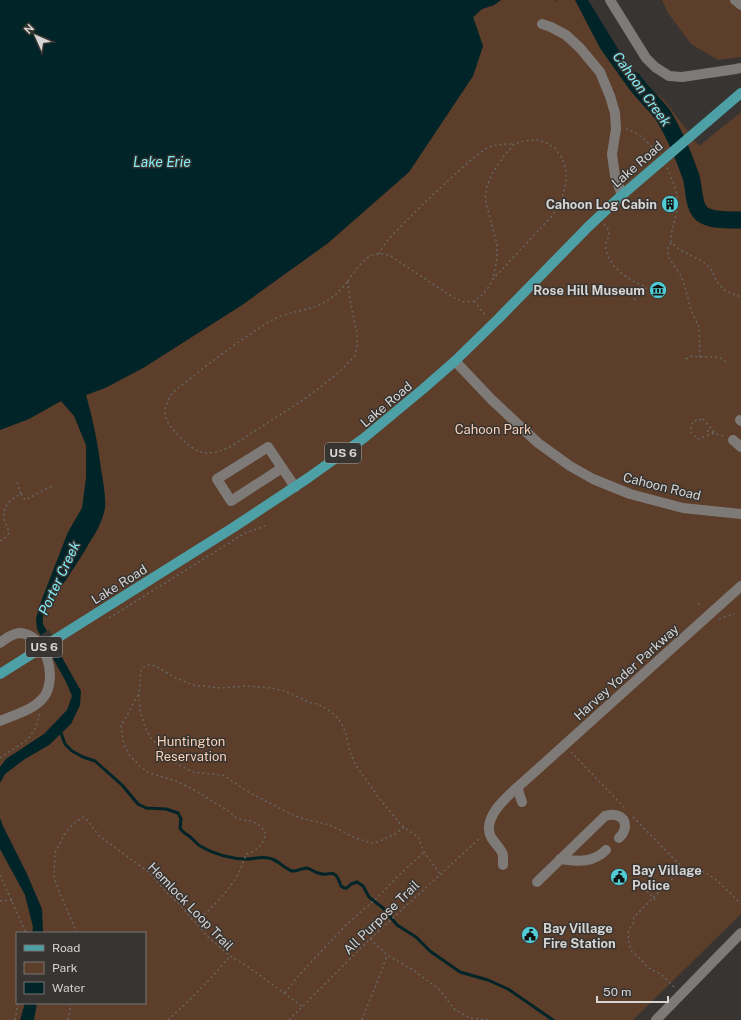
<svg xmlns="http://www.w3.org/2000/svg" width="741" height="1020" font-family="'Public Sans',sans-serif">
<rect width="100%" height="100%" fill="#373432"/>
<!-- green -->
<path fill="#5c3e2a" fill-rule="evenodd" d="M 501,0 L 554,0 L 557,1 L 558,0 L 585,0 L 634,75 L 664,100 L 699,146 L 741,112 L 741,914 L 633,1020 L 0,1020 L 0,382 L 105,388 L 143,368 L 242,305 L 328,243 L 409,172 L 473,76 L 483,46 L 473,18 L 482,9 L 494,5 ZM 17,933 L 145,933 L 145,1003 L 17,1003 Z
M 662,0 L 741,0 L 741,57 L 718,60 L 691,44 L 668,13 Z"/>
<!-- water -->
<path fill="#002427" d="M 0,0 L 501,0 L 494,5 L 482,9 L 473,17 L 483,46 L 473,76 L 409,172 L 328,243 L 242,305 L 143,368 L 105,388 L 86,395 C 93,419 98,444 101,469 C 103,480 106,497 105,508 C 102,525 92,538 84,552 C 78,561 72,571 66,580 C 56,595 41,604 43,624 L 81,691 L 80,705 L 71,724 L 49,745 L 25,759 L 5,774 L 0,783 L 0,767 L 6,759 L 44,734 L 67,710 L 72,696 L 66,682 L 37,629 L 36,618 L 42,599 L 68,532 L 82,508 L 86,478 L 86,445 L 74,416 L 61,401 L 29,419 L 0,430 Z
M 575,0 L 588,0 L 634,75 L 650,90 L 646,98 L 624,82 L 600,48 Z
M 0,818 L 3,826 L 27,874 L 42,909 L 43,933 L 32,933 L 33,927 L 25,895 L 0,849 Z
M 25,1003 L 37,1003 L 34,1020 L 20,1020 Z"/>
<!-- pier -->
<path fill="#373432" d="M 49,630 L 60,649 L 50,655 L 39,636 Z"/>
<g fill="none" stroke-linecap="round" stroke-linejoin="round">
<!-- stream -->
<path stroke="#002427" stroke-width="3" d="M 60,730 L 65,744 L 72,751 L 83,757 L 95,761 L 122,785 L 138,804 L 146,808 L 166,809 L 178,813 L 181,819 L 180,828 C 182,832 185,833 189,836 C 193,839 196,843 200,846 C 214,854 230,859 247,859 C 254,859 261,856 268,858 C 278,859 283,868 292,871 C 297,872 301,868 307,868 C 311,869 314,872 318,873 C 331,878 334,865 341,886 L 344,888 L 347,888 L 351,884 L 357,882 L 363,886 L 369,897 L 383,908 L 397,925 L 416,937 L 430,951 L 460,972 L 488,980 L 508,989 L 553,1020"/>
<!-- river -->
<path stroke="#002427" stroke-width="17" d="M 633,80 C 642,93 654,103 663,115 C 674,133 683,154 690,174 C 695,185 692,206 702,214 C 711,221 730,220 741,220"/>
<!-- path -->
<path stroke="#676563" stroke-width="1.5" stroke-dasharray="2 3" stroke-linecap="butt" d="M 626,129 C 639,133 649,142 657,154
M 667,168 C 673,181 680,196 677,211 C 674,222 671,231 671,242 L 680,250 L 702,261 L 711,269 L 717,282 L 724,290 L 741,297
M 604,224 C 615,234 604,239 606,250 C 609,264 623,276 635,282 C 639,284 643,285 646,288 L 633,301
M 671,243 L 668,248 L 668,253 L 669,258 L 680,274 L 684,283 L 691,310 L 699,327 L 700,357
M 379,254 C 385,240 398,230 408,219 C 425,202 442,186 460,170 C 468,163 475,156 484,150 C 493,144 503,144 514,144
M 348,281 L 349,294 L 357,334 L 357,346 L 355,356 L 338,373 L 323,385 L 303,400 L 230,447 C 221,451 211,455 200,452 C 189,448 170,429 166,418 C 163,411 167,401 171,395 C 177,388 187,381 195,375 C 212,361 230,348 249,335 C 258,329 267,322 277,318 C 291,311 307,311 321,304 C 332,299 341,290 348,281 Z
M 348,281 C 356,270 365,254 379,254 C 383,254 386,255 389,255 L 451,296 L 463,302 L 474,301 L 482,295 L 488,288 L 493,279 L 552,216 L 562,199 L 566,182 L 566,168 L 562,158 L 555,148 L 545,142 L 536,140 L 524,141 L 514,144 L 504,156 L 493,172 L 487,186 L 485,199 L 497,244 L 497,258 L 493,279
M 474,301 L 485,315
M 686,359 L 692,356 L 698,357 L 719,357 L 727,363
M 703,419 L 715,433 L 697,439 L 690,431 L 693,421 Z
M 707,431 L 724,436
M 21,494 L 25,500 L 52,486
M 0,541 L 7,536 L 9,533 C 8,527 4,522 4,517 C 3,505 11,499 21,494 L 16,479
M 698,603 L 702,607
M 109,618 L 245,533 L 268,525
M 719,619 L 734,614
M 138,695 L 121,726 L 124,745 L 130,756 L 140,766 L 149,773 L 176,781 L 196,791 L 230,812 L 235,817 L 242,820 L 252,821 L 259,825 L 264,830 L 266,835 C 260,847 259,850 246,854 C 244,860 242,866 239,872 C 232,888 209,910 196,923
M 571,752 L 624,807
M 0,758 L 27,740 L 35,729 L 39,717 L 39,714
M 633,817 L 685,870
M 404,827 L 395,834 L 378,842 L 371,843 L 353,837 L 330,825 L 300,818 L 283,810 L 250,793 L 223,775 L 193,772 L 181,766 L 173,761 L 160,748 L 151,738 L 145,727 L 140,711 L 139,695 L 141,670 L 145,666 L 150,665 L 155,666 L 176,678 L 193,685 L 221,688 L 246,686 L 271,688 L 285,691 L 311,703 L 318,704 L 327,709 L 337,717 L 343,726 L 346,734 L 350,752 L 355,764 L 379,798 L 401,825 L 418,837 L 424,852 L 440,874
M 0,875 L 26,933
M 647,891 L 657,902
M 0,901 L 12,900
M 77,933 L 60,894 L 54,877 L 55,853 L 64,835 L 73,824 L 83,817 L 88,821 L 99,836 L 150,873 L 165,891 L 181,906 L 207,936 L 230,956 L 247,966 L 303,1007
M 370,939 L 387,955 L 413,970 L 439,989 L 455,1010 L 470,1018 L 488,1020
M 674,987 L 662,975 L 647,967 L 642,960 L 632,952 L 629,944 L 628,933 L 631,926 L 633,924 L 634,917 L 678,873 C 681,872 684,870 687,869 C 707,866 728,891 741,904
M 285,993 L 299,975 L 347,924 L 377,898 L 397,877 L 424,852
M 15,1020 L 18,1003
M 68,1020 L 71,1003
M 168,1020 C 190,1000 211,979 230,956
M 289,1020 L 370,939 L 481,837
M 362,1020 C 370,998 380,977 387,955"/>
<!-- minor -->
<path stroke="#7e7a78" stroke-width="10" d="M 610,0 L 646,58 L 655,67 L 669,76 L 682,77 L 736,69 L 741,68
M 735,0 L 741,5
M 542,24 L 551,27 L 566,35 L 580,48 L 600,72 L 610,96 L 615,113 L 616,129 L 612,154 L 615,176 L 622,195
M 455,361 L 491,399 L 538,443 L 570,466 L 593,479 L 630,494 L 683,508 L 741,514
M 740,420 L 741,421
M 733,440 L 741,447
M 282,468 L 231,501 L 217,479 L 268,447 L 295,487
M 0,643 C 6,638 12,634 19,633 C 46,633 59,679 43,698 C 33,710 14,715 0,721
M 519,786 L 518,790 L 522,802
M 560,859 C 577,861 592,864 606,850
M 503,865 C 503,862 503,858 503,855 C 501,848 494,843 491,837 C 480,815 515,790 529,777 L 741,586
M 537,882 L 605,816 C 613,813 625,815 625,826 C 625,831 622,835 619,838
M 656,1020 L 741,933"/>
<!-- major -->
<path stroke="#4ca0a6" stroke-width="10" d="M 0,674 L 234,527 L 308,478 L 364,438 L 423,389 L 455,361 L 498,319 L 588,227 L 622,195 L 741,93"/>
</g>
<!-- icons -->
<defs>
<symbol id="building-disc" viewBox="-11 -11 22 22"><circle r="9.5" fill="#51ccd4" stroke="#373432"/><path d="M-4-6H4V6H1V3H-1V6H-4ZM-2.5-4.3h1.7v1.8h-1.7ZM.8-4.3h1.7v1.8H.8ZM-2.5-1h1.7V.8h-1.7ZM.8-1h1.7V.8H.8Z" fill="#111"/></symbol>
<symbol id="museum-disc" viewBox="-11 -11 22 22"><circle r="9.5" fill="#51ccd4" stroke="#373432"/><path d="M0-6L6-3V-2H-6V-3ZM-5-1h2V3h-2ZM-1-1h2V3h-2ZM3-1h2V3H3ZM-6 4H6V6H-6Z" fill="#111"/></symbol>
<symbol id="civic-disc" viewBox="-11 -11 22 22"><circle r="9.5" fill="#51ccd4" stroke="#373432"/><path d="M-.6-6.5H3V-4.5H.6V-3L4-1V1h2V6H-6V1h2V-1L-.6-3ZM-1.2 2.5V6h2.4V2.5Z" fill="#111"/></symbol>
</defs>
<g fill-rule="evenodd">
<use href="#building-disc" x="660" y="194" width="20" height="20"/>
<use href="#museum-disc" x="648" y="280" width="20" height="20"/>
<use href="#civic-disc" x="609" y="867" width="20" height="20"/>
<use href="#civic-disc" x="520" y="925" width="20" height="20"/>
</g>
<g text-anchor="middle" stroke-width="3" stroke-linejoin="round" paint-order="stroke">
<!-- shield labels -->
<g fill="#373432" stroke="#a6a5a3" stroke-width="1">
<rect x="325" y="443" width="36" height="20" rx="3"/>
<rect x="26" y="637" width="36" height="20" rx="3"/>
</g>
<g font-size="12" font-weight="bold" fill="#d6d5d3">
<text x="343" y="457">US 6</text>
<text x="44" y="651">US 6</text>
</g>
<!-- street labels -->
<g font-size="13" fill="#d6d5d3" stroke="#373432">
<text transform="translate(637 164) rotate(-41)" y="5">Lake Road</text>
<text transform="translate(386 404) rotate(-40)" y="5">Lake Road</text>
<text transform="translate(662 486) rotate(14)" y="5">Cahoon Road</text>
<text transform="translate(119 584) rotate(-32)" y="5">Lake Road</text>
<text transform="translate(626 672) rotate(-42)" y="5">Harvey Yoder Parkway</text>
<text transform="translate(191 906) rotate(46)" y="5">Hemlock Loop Trail</text>
<text transform="translate(381 917) rotate(-44)" y="5">All Purpose Trail</text>
</g>
<!-- poi labels -->
<g font-size="13" font-weight="bold" fill="#d6d5d3" stroke="#373432" text-anchor="end">
<text x="657" y="209">Cahoon Log Cabin</text>
<text x="645" y="295">Rose Hill Museum</text>
<text x="632" y="875" text-anchor="start">Bay Village<tspan x="632" dy="15">Police</tspan></text>
<text x="543" y="933" text-anchor="start">Bay Village<tspan x="543" dy="15">Fire Station</tspan></text>
</g>
<!-- park labels -->
<g font-size="13" fill="#fbd1b6" stroke="#373432">
<text x="493" y="434">Cahoon Park</text>
<text x="191" y="746">Huntington<tspan x="191" dy="15">Reservation</tspan></text>
</g>
<!-- water labels -->
<g font-size="14" font-style="italic" fill="#82edf5" stroke="#373432">
<text transform="translate(642 89) rotate(54)" y="5">Cahoon Creek</text>
<text x="162" y="167">Lake Erie</text>
<text transform="translate(59 578) rotate(-65)" y="5">Porter Creek</text>
</g>
</g>
<!-- legend -->
<rect x="16" y="932" width="130" height="72" fill="#373432" stroke="#777472"/>
<rect x="24" y="945" width="20" height="6" fill="#4ca0a6" stroke="#777472"/>
<text x="52" y="952" font-size="12" fill="#d6d5d3">Road</text>
<rect x="24" y="962" width="20" height="12" fill="#5c3e2a" stroke="#777472"/>
<text x="52" y="972" font-size="12" fill="#d6d5d3">Park</text>
<rect x="24" y="982" width="20" height="12" fill="#002427" stroke="#777472"/>
<text x="52" y="992" font-size="12" fill="#d6d5d3">Water</text>
<!-- north arrow -->
<g transform="translate(36 36) rotate(315)" stroke="#373432" stroke-width="3" paint-order="stroke">
<path d="M0-3L7 15L0 10L-7 15Z" fill="#d6d5d3"/>
<text y="-6" font-size="11" font-weight="bold" text-anchor="middle" fill="#d6d5d3">N</text>
</g>
<!-- scale -->
<path d="M597 996v6h71v-6" fill="none" stroke="#d6d5d3" stroke-width="2"/>
<text x="603" y="996" font-size="12" fill="#d6d5d3" stroke="#373432" stroke-width="3" paint-order="stroke">50 m</text>
</svg>
